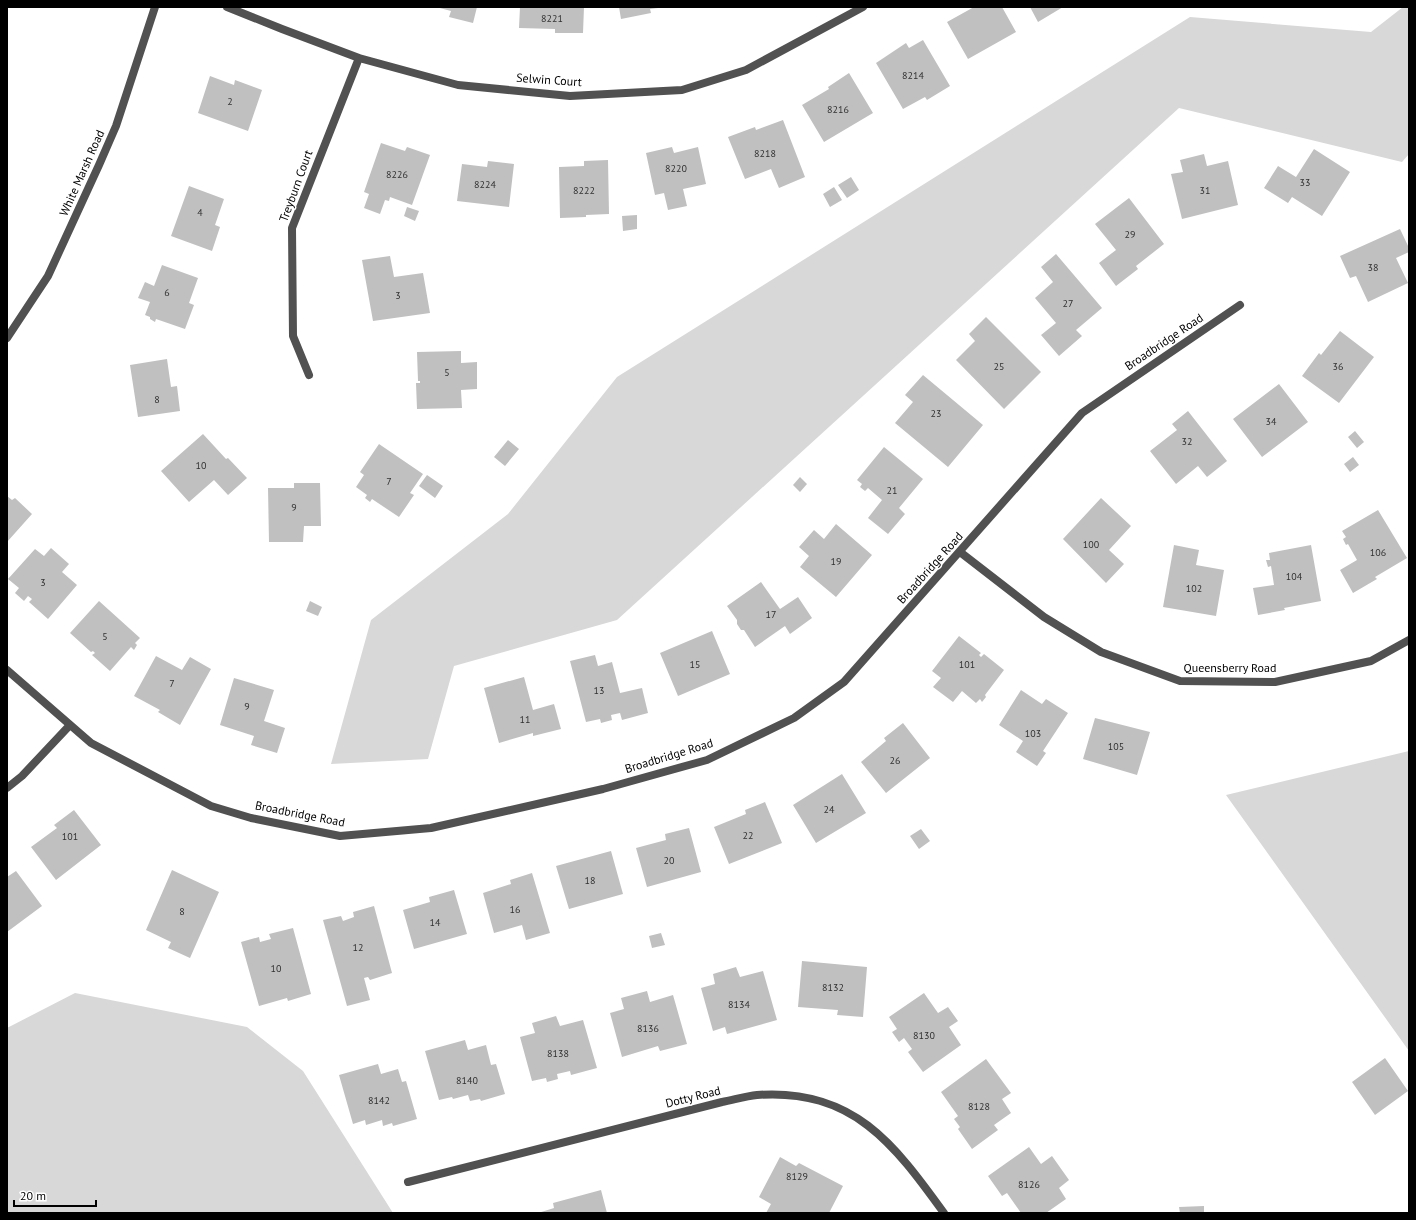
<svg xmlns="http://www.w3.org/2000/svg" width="1416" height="1220" font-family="'PT Sans',sans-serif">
<rect width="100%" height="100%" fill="#fff"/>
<!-- green -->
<path fill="#d8d8d8" d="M 1403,7 L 1409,7 L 1409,154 L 1402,162 L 1179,108 L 617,620 L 454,666 L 428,759 L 331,764 L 371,620 L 508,514 L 617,377 L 1190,17 L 1371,32 Z
M 1409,751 L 1409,1051 L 1226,795 Z
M 75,993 L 247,1027 L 303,1071 L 393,1213 L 7,1213 L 7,1028 Z"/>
<!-- building -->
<path fill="#c0c0c0" d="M 436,7 L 477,7 L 473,23 L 449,17 L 451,11 Z
M 520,7 L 584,7 L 583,33 L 555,33 L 555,29 L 519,28 Z
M 619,7 L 658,7 L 658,8 L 650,9 L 651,13 L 621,19 Z
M 974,7 L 1002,7 L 1016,32 L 968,59 L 947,22 Z
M 1030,7 L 1063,7 L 1038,22 Z
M 923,40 L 950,86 L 927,100 L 925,97 L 903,109 L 876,63 L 906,43 L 909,48 Z
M 849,73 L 873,113 L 824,142 L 802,105 L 829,89 L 828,87 Z
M 210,76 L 234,85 L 235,80 L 262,90 L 248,131 L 198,113 Z
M 783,120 L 805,177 L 779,188 L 771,169 L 745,179 L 728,137 L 755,127 L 756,130 Z
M 381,143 L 405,151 L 407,147 L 430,155 L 412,205 L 390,197 L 389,201 L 385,200 L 380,214 L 364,208 L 369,194 L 364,192 Z
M 672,147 L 674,153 L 698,147 L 706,184 L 683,189 L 687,206 L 668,210 L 664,193 L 655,195 L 646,153 Z
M 1314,149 L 1350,172 L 1322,216 L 1292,197 L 1288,203 L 1264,188 L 1278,166 L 1296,177 Z
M 1204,154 L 1207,166 L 1228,161 L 1238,205 L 1182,219 L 1171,174 L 1183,172 L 1180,160 Z
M 608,160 L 609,214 L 586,215 L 586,217 L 560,218 L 559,167 L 584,166 L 584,161 Z
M 488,161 L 514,164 L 509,207 L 457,201 L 462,164 L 487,167 Z
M 851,177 L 859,190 L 847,198 L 838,185 Z
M 189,186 L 224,199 L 215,225 L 220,227 L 212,251 L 171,236 Z
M 834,187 L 842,200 L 830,207 L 823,194 Z
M 1129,198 L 1164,244 L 1136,266 L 1138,269 L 1116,286 L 1099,263 L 1116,250 L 1095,224 Z
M 407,207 L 419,211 L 415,221 L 404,216 Z
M 637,215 L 637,229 L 623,231 L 622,216 Z
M 1400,229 L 1409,248 L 1409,252 L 1396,258 L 1408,283 L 1368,302 L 1356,276 L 1350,278 L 1340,256 Z
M 1056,254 L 1102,308 L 1076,330 L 1082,336 L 1059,356 L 1041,335 L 1056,323 L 1035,298 L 1053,282 L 1041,267 Z
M 390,256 L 394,277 L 423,273 L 430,313 L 373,321 L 362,260 Z
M 162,265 L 198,278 L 189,303 L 194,305 L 185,329 L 156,319 L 155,322 L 150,319 L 150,317 L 145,315 L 150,302 L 138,298 L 145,282 L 154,286 Z
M 986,317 L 1041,372 L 1004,409 L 956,360 L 975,341 L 969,334 Z
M 1340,331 L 1374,357 L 1339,403 L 1302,376 L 1319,353 L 1321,355 Z
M 461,351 L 461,363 L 477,362 L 477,389 L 461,390 L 462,408 L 417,409 L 416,383 L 420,383 L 420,381 L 418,381 L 417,352 Z
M 167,359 L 171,387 L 177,386 L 180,411 L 138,417 L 130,365 Z
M 923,375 L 983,425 L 948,467 L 895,423 L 913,402 L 905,395 Z
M 1279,384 L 1308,422 L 1262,457 L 1233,419 Z
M 1188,411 L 1227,461 L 1207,477 L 1198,466 L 1176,484 L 1150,451 L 1177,430 L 1172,424 Z
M 1355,431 L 1364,442 L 1357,448 L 1348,437 Z
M 203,434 L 226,459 L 228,458 L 247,478 L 228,495 L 214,480 L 189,502 L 161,471 Z
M 508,440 L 519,449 L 505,466 L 494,457 Z
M 379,444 L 423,474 L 410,493 L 414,495 L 399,517 L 372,499 L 370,502 L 365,498 L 367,495 L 356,487 L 364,475 L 360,472 Z
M 884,447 L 923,479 L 899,508 L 905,514 L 888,534 L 868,518 L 882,500 L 868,488 L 865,491 L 860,487 L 862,484 L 857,480 Z
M 1353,457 L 1359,465 L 1350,472 L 1344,464 Z
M 427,475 L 443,486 L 435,498 L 419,486 Z
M 800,477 L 807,484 L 800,492 L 793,485 Z
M 294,483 L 320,483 L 321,526 L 304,526 L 303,542 L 269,542 L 268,488 L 294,488 Z
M 7,496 L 12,500 L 15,498 L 32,514 L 7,542 Z
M 1101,498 L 1131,526 L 1109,550 L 1124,564 L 1106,583 L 1063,539 Z
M 1378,510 L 1407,558 L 1375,577 L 1377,579 L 1353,593 L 1340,570 L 1357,560 L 1348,544 L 1346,545 L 1343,539 L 1346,537 L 1342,531 Z
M 836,524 L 872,555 L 836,597 L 800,567 L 809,556 L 799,547 L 814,530 L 824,539 Z
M 1174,545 L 1199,550 L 1196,565 L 1224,570 L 1216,616 L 1163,607 Z
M 1311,545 L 1321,601 L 1284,608 L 1285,610 L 1258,615 L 1253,588 L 1274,585 L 1271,566 L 1268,567 L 1266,560 L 1270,560 L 1269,553 Z
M 51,548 L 69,564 L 62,572 L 77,585 L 48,619 L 29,602 L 32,599 L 28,596 L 24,601 L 15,593 L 19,588 L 8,579 L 35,549 L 44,556 Z
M 761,582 L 780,609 L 798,597 L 812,618 L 790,634 L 785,626 L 755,647 L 744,630 L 741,630 L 737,624 L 737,620 L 727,606 Z
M 99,601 L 140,638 L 135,643 L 137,645 L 134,650 L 131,647 L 110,671 L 92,655 L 95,653 L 93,651 L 91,652 L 70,633 Z
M 310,601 L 322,607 L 318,616 L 306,611 Z
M 712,631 L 730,674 L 678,696 L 660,653 Z
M 959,636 L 981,653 L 979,655 L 981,657 L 984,654 L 1004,670 L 985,695 L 986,697 L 982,702 L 980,699 L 976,703 L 962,691 L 953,702 L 933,687 L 941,678 L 932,671 Z
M 595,655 L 598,666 L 612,662 L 620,693 L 642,688 L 648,713 L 622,720 L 620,713 L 611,715 L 612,720 L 601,723 L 600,719 L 586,722 L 570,661 Z
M 156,656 L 182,670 L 190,657 L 211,669 L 180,725 L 158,712 L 160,710 L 134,696 Z
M 524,677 L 533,710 L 554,704 L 561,729 L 533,736 L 533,733 L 499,743 L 484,688 Z
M 234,678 L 274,690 L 264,721 L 285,728 L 277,753 L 251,745 L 254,736 L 220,725 Z
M 1021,690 L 1042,704 L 1046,699 L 1068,713 L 1043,751 L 1046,753 L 1037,766 L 1016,752 L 1023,741 L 999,725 Z
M 1095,718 L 1150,732 L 1137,775 L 1083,759 Z
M 903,723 L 930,758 L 886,793 L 861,762 L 886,741 L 884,738 Z
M 842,774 L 866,813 L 816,843 L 793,805 Z
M 765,802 L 782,843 L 729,864 L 714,827 L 746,814 L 745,810 Z
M 74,810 L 101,845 L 56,880 L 31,847 L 57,828 L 54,825 Z
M 689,828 L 701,872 L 647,887 L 636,848 L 666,840 L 665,834 Z
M 921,829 L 930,841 L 919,849 L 910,836 Z
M 611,851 L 623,894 L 569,909 L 556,866 Z
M 172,870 L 219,892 L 190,958 L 168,948 L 171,942 L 146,930 Z
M 16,871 L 42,906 L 7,932 L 7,877 Z
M 532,873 L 550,933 L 526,940 L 522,925 L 494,933 L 483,893 L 511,884 L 510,880 Z
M 454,890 L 467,934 L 414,949 L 403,910 L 430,902 L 429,897 Z
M 374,906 L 392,973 L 370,980 L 368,977 L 364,978 L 370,1000 L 347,1006 L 323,920 L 341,916 L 343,921 L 354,917 L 353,912 Z
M 293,928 L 311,994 L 288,1001 L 287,998 L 259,1006 L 241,942 L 259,937 L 260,942 L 271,939 L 269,934 Z
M 661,933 L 665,945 L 652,948 L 649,936 Z
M 802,961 L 867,967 L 863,1017 L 837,1015 L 838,1010 L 798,1007 Z
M 736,967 L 740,977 L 763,971 L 777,1020 L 727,1034 L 725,1027 L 713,1031 L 701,988 L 715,984 L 713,974 Z
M 647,991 L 650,1002 L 673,995 L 687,1044 L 660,1051 L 658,1046 L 622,1057 L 610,1013 L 624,1009 L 621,998 Z
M 924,993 L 938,1013 L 948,1007 L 958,1021 L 949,1027 L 961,1045 L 923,1072 L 908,1052 L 912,1049 L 904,1038 L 899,1042 L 892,1032 L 897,1029 L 889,1017 Z
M 556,1016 L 560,1026 L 583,1020 L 597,1068 L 571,1075 L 570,1071 L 557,1074 L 558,1079 L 547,1082 L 546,1078 L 532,1081 L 520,1037 L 535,1033 L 532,1023 Z
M 465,1040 L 468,1050 L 486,1045 L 491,1065 L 496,1064 L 505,1094 L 481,1101 L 480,1099 L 470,1101 L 468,1095 L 453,1099 L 452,1097 L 439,1100 L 425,1051 Z
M 1385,1058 L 1408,1091 L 1375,1115 L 1352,1082 Z
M 986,1059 L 1011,1093 L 1002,1099 L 1011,1113 L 994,1125 L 998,1130 L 972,1149 L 958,1129 L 960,1127 L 954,1119 L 958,1116 L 941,1092 Z
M 378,1064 L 381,1074 L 398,1069 L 402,1082 L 406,1081 L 417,1119 L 393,1126 L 392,1123 L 383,1126 L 382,1120 L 366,1125 L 365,1120 L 353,1124 L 339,1075 Z
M 1029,1147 L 1041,1164 L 1052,1156 L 1069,1180 L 1059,1188 L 1066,1199 L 1046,1213 L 1021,1213 L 1007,1193 L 1002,1196 L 988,1176 Z
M 780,1157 L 796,1166 L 799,1163 L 843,1186 L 829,1213 L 766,1213 L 771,1204 L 759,1197 Z
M 601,1190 L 607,1213 L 538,1213 L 554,1208 L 553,1203 Z
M 1204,1206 L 1204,1213 L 1180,1213 L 1179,1207 Z"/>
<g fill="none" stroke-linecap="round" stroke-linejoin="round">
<!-- street -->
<path stroke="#515151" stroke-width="8" d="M 227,7 L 282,29 L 359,58 L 458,85 L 570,96 L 682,90 L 746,70 L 863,7
M 7,338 L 48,276 L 99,165 L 116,126 L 155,7
M 309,375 L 293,336 L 292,228 L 359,58
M 960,552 L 1044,617 L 1101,652 L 1180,681 L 1275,682 L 1371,661 L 1409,640
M 7,670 L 91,743 L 211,806 L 251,818 L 340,836 L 431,828 L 603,789 L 707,760 L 794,718 L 844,682 L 1082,413 L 1240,305
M 7,788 L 22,776 L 70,725
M 408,1182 L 722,1102 C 733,1100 746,1096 757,1095 C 853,1088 894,1144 944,1213"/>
</g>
<g text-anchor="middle" stroke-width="3" stroke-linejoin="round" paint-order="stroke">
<!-- number labels -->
<g font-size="10" fill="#303030">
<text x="552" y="22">8221</text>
<text x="913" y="79">8214</text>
<text x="230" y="105">2</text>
<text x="838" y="113">8216</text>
<text x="765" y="157">8218</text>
<text x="676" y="172">8220</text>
<text x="397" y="178">8226</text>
<text x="1305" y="186">33</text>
<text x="485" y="188">8224</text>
<text x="584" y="194">8222</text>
<text x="1205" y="194">31</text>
<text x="200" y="216">4</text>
<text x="1130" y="238">29</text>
<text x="1373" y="271">38</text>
<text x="167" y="296">6</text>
<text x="398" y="299">3</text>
<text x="1068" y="307">27</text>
<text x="999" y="370">25</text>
<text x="1338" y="370">36</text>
<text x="447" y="376">5</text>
<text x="157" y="403">8</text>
<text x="936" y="417">23</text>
<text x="1271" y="425">34</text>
<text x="1187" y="445">32</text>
<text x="201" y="469">10</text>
<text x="389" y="485">7</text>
<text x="892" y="494">21</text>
<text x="294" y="511">9</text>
<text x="1091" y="548">100</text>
<text x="1378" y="556">106</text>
<text x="836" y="565">19</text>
<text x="1294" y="580">104</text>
<text x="43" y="586">3</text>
<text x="1194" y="592">102</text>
<text x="771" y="618">17</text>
<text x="105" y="640">5</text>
<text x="695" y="668">15</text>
<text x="967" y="668">101</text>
<text x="172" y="687">7</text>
<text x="599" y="694">13</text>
<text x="247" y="710">9</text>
<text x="525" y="723">11</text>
<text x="1033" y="737">103</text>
<text x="1116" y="750">105</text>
<text x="895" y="764">26</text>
<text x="829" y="813">24</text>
<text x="748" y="839">22</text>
<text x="70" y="840">101</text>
<text x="669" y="864">20</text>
<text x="590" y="884">18</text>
<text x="515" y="913">16</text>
<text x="182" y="915">8</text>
<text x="435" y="926">14</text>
<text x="358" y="951">12</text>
<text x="276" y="972">10</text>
<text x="833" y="991">8132</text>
<text x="739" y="1008">8134</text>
<text x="648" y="1032">8136</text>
<text x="924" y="1039">8130</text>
<text x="558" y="1057">8138</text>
<text x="467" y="1084">8140</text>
<text x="379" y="1104">8142</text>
<text x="979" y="1110">8128</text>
<text x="797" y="1180">8129</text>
<text x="1029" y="1188">8126</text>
</g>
<!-- street labels -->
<g font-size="12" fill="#000" stroke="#fff">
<text transform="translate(549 80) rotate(4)" y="4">Selwin Court</text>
<text transform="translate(82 173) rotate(-66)" y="4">White Marsh Road</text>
<text transform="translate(296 186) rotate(-70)" y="4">Treyburn Court</text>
<text transform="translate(1164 342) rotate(-34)" y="4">Broadbridge Road</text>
<text transform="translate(930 568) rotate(-48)" y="4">Broadbridge Road</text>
<text x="1230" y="672">Queensberry Road</text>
<text transform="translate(669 756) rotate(-17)" y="4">Broadbridge Road</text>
<text transform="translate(300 814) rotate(11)" y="4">Broadbridge Road</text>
<text transform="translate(693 1097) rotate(-14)" y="4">Dotty Road</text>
</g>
</g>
<!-- border -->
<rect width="1416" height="1220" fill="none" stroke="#000000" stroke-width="16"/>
<!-- scale -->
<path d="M14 1200v6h82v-6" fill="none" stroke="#000000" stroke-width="2"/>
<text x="20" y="1200" font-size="12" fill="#000000" stroke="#ffffff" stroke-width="3" paint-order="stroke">20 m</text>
</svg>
